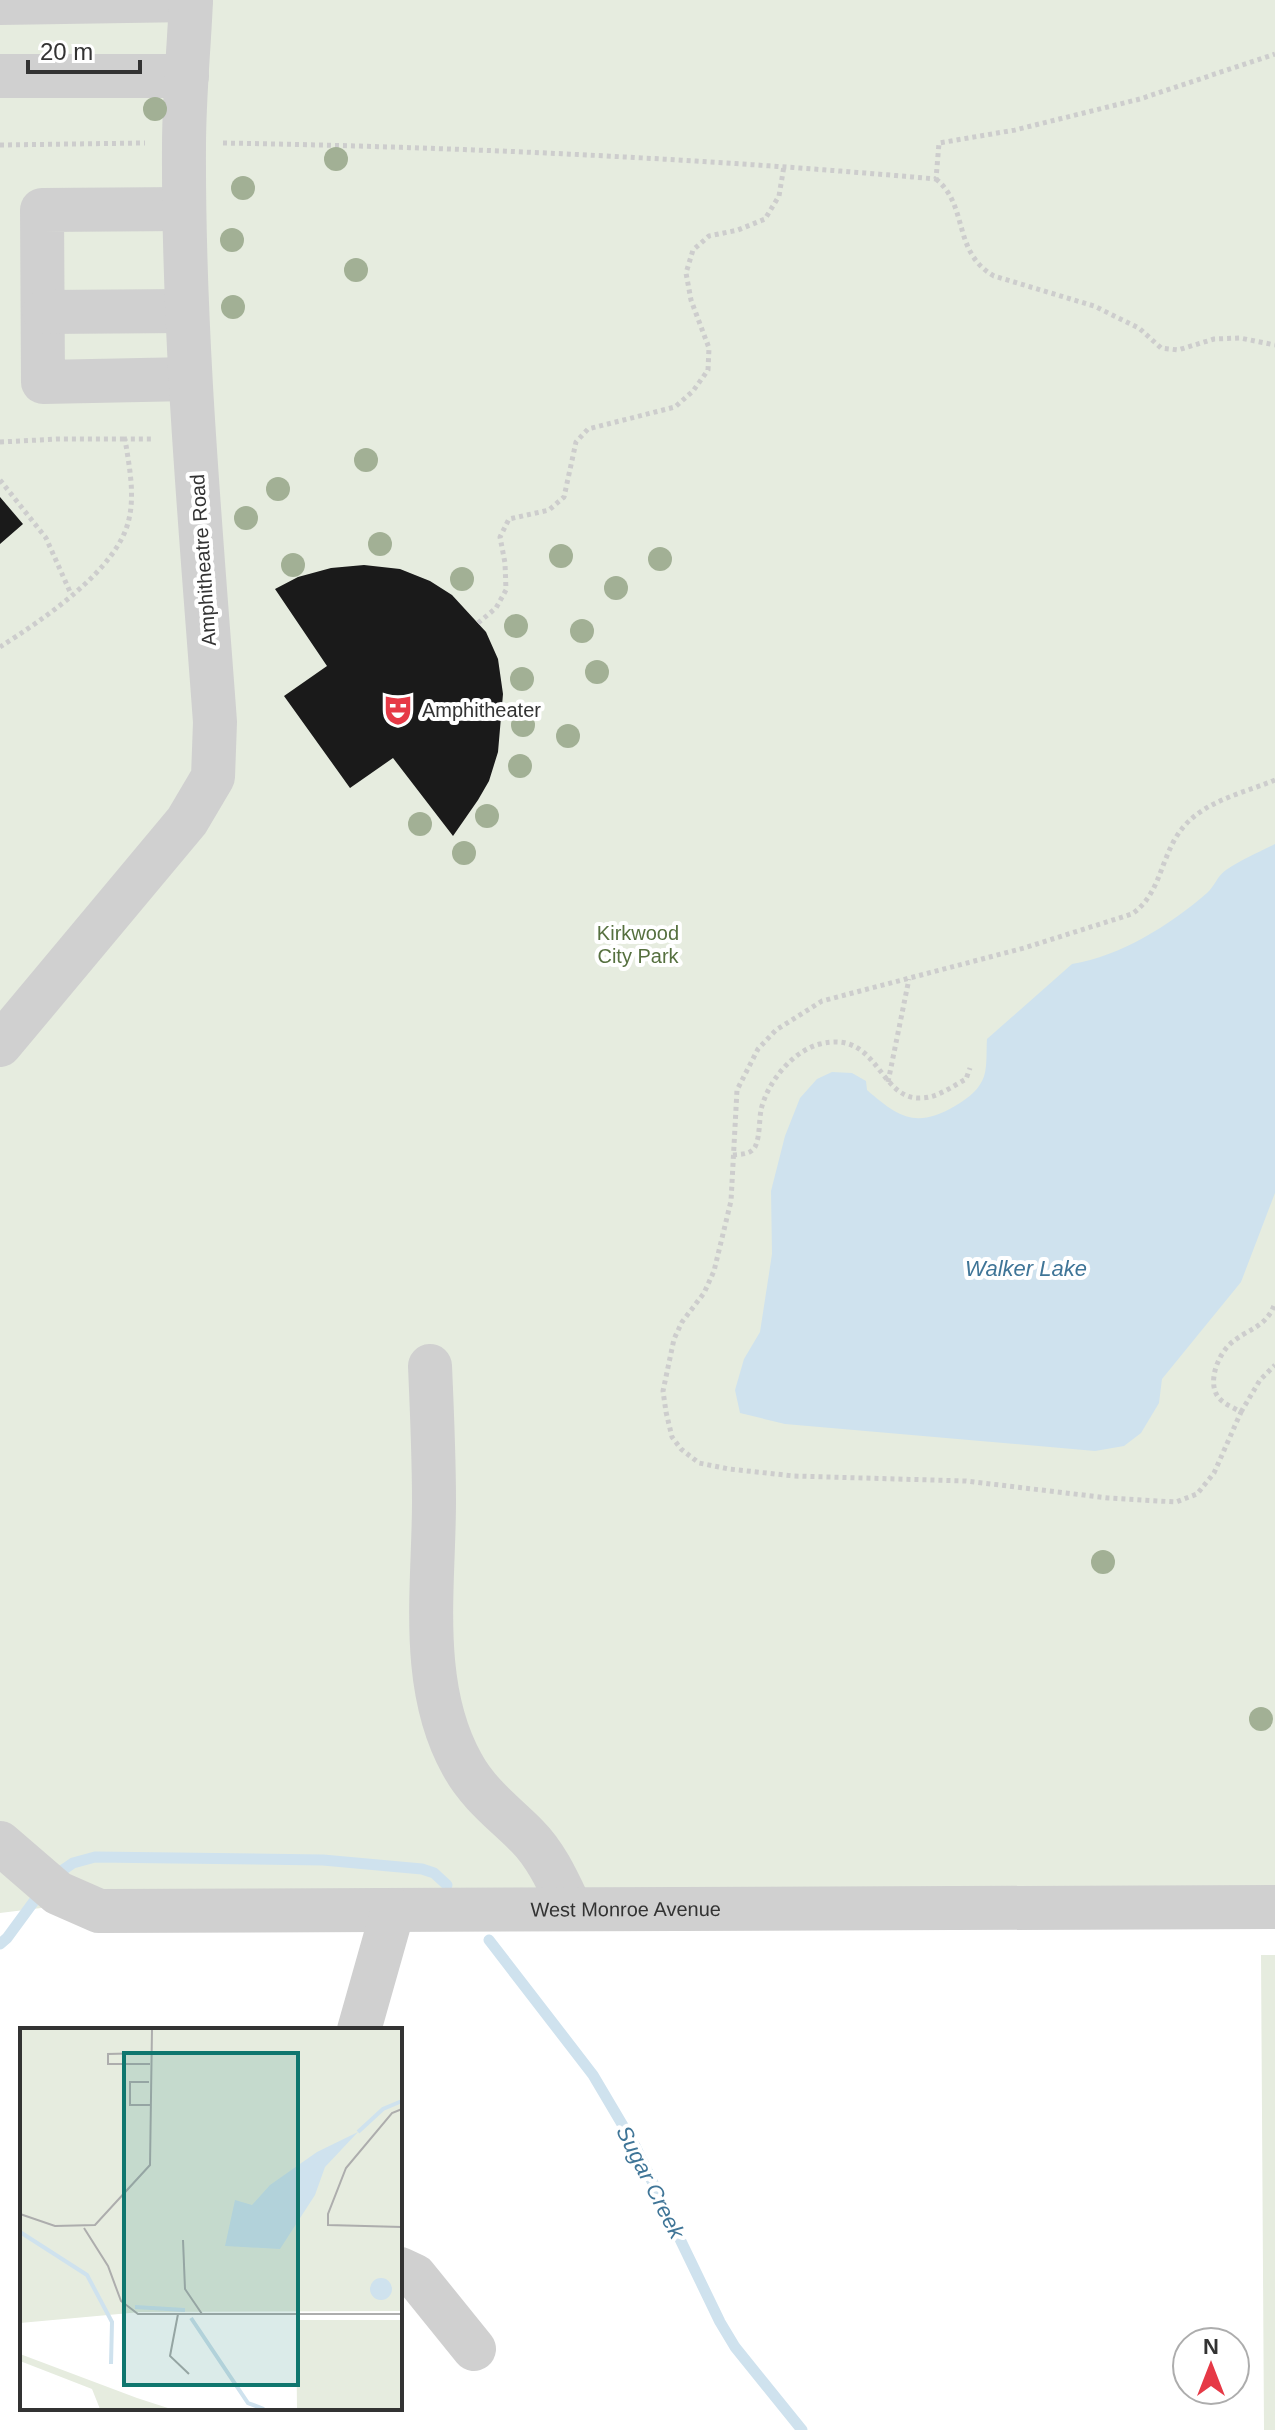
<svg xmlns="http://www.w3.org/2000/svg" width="1275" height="2430" font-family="Arial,sans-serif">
<rect width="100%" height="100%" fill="#fff"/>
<!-- green -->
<path fill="#e6ecdf" d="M 0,0 L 1275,0 L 1275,1889 L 123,1898 L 0,1913 Z
M 1261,1955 L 1275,1955 L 1275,2430 L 1264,2430 Z"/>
<!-- water -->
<path fill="#cfe2ee" d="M 1275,844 L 1275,1193 L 1241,1282 L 1162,1379 L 1159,1403 L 1141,1433 L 1124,1446 L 1095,1451 L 785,1424 L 740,1413 L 735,1390 L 744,1359 L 760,1332 L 772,1254 L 771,1191 L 785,1136 L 800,1098 L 817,1079 L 832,1072 L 852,1073 L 866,1081 L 867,1090 C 898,1117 916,1129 955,1106 C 965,1100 976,1093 982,1081 C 988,1071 986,1051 987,1039 L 1072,964 C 1121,956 1170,925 1207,893 C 1215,886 1217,876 1226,870 C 1241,860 1259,852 1275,844 Z"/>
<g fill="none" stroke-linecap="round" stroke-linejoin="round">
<!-- stream -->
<path stroke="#cfe2ee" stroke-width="11" d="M 54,1876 L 73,1863 L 95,1857 L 323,1860 L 422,1869 L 434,1873 L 447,1885
M 489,1940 L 593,2075 L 635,2146 L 720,2322 L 735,2347 L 802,2430
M 0,1944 L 7,1938 L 43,1889"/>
</g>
<!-- building -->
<path fill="#1a1a1a" d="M 0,497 L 23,524 L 0,544 Z
M 364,565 L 400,569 L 430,581 L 452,595 L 486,632 L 498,659 L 503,694 L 498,752 L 489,781 L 478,800 L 453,836 L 393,758 L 350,788 L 284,696 L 327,666 L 275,589 L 298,577 L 331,568 Z"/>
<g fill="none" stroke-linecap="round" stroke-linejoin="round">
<!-- path -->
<path stroke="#cdcdcd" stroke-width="5" stroke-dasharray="4 4" stroke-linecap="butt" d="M 223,143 C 461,147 699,158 936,179 L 939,143 L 1015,130 L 1140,99 L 1275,54
M 0,145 L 145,143
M 936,179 C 969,206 952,252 994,276 L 1094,306 L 1139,328 L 1161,348 L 1178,350 L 1214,339 L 1240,338 L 1275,345
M 0,442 L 58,439 L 125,439
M 0,480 L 46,538 L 71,594
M 478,623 L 496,608 L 506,590 L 505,563 L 500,537 L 509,519 L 549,510 L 564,497 L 576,442 L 588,429 L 675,407 L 693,391 L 708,370 L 709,348 L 691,300 L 686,273 L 693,250 L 709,236 L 738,230 L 765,219 L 779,196 L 784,166
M 0,647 C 42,620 118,570 129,519 C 135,493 129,465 125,439 L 154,439
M 1275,780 C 1239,795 1196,802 1175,839 C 1160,865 1158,896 1132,914 L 1024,948 L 822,1001 L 776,1030 L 758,1049 L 737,1090 L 731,1201 L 714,1271 L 704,1293 L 682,1322 L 674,1339 L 663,1391 L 666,1412 L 672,1437 L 681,1449 L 699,1463 L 729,1469 L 794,1476 L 966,1481 L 1108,1498 L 1176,1502 L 1197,1494 L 1214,1473 L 1241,1412 C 1234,1408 1224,1404 1219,1398 C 1207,1384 1217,1357 1229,1345 C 1247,1328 1266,1329 1275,1303
M 888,1082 L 909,979
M 733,1155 C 741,1154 750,1155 755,1147 C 760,1137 759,1121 761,1110 C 767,1083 792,1051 820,1044 C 879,1029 878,1100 921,1098 C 937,1098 953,1086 966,1079 L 970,1068
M 1241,1412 L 1260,1380 L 1275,1365"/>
<!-- minor -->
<g stroke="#d0d0d0" stroke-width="44">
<path d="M 0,3 L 191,0"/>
<path d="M 0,76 L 187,76"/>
<path d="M 184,209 L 42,210 L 43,382 L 190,379"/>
<path d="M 44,312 L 187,311"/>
<path d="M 0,1045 L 187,821 L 213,777 L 215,722 C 201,530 183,338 184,146 C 184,97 189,48 191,0"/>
<path d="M 430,1366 C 432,1411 434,1456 434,1501 C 434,1587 418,1685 462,1764 C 478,1794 504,1813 527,1836 C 547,1856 559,1884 571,1909"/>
<path id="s1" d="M 0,1843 L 58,1893 L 99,1911 L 1275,1907"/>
<path d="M 359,2030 L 393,1910"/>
<path d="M 400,2269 L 415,2276 L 474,2349"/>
</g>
</g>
<!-- trees -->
<g fill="#a2b095">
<circle cx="155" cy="109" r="12"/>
<circle cx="336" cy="159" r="12"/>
<circle cx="243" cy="188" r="12"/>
<circle cx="232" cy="240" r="12"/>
<circle cx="356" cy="270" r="12"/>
<circle cx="233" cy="307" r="12"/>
<circle cx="366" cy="460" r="12"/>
<circle cx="278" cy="489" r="12"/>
<circle cx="246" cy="518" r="12"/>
<circle cx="380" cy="544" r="12"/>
<circle cx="561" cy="556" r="12"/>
<circle cx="660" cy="559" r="12"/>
<circle cx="293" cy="565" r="12"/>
<circle cx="462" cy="579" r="12"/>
<circle cx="616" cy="588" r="12"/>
<circle cx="516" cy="626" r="12"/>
<circle cx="582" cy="631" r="12"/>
<circle cx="597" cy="672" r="12"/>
<circle cx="522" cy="679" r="12"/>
<circle cx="523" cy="725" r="12"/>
<circle cx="568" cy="736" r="12"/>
<circle cx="520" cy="766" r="12"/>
<circle cx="487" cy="816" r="12"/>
<circle cx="420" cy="824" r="12"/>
<circle cx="464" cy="853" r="12"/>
<circle cx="1103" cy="1562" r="12"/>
<circle cx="1261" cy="1719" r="12"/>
</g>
<!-- icons -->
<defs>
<symbol id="theatre-bare" viewBox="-9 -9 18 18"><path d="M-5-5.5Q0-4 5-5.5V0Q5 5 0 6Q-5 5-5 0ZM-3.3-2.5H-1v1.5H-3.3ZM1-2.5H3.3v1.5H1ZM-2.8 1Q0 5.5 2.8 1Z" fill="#e63946" stroke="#fff" stroke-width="2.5" paint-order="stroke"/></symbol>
</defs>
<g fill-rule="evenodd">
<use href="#theatre-bare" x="376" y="688" width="44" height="44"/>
</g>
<g text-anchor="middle" stroke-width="8" stroke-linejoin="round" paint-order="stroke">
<!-- street labels -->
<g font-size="20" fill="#333" stroke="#fff">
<text transform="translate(203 560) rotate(-94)" y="7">Amphitheatre Road</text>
<text dy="7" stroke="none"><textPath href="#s1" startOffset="648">West Monroe Avenue</textPath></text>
</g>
<!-- poi labels -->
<g font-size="20" fill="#333" stroke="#fff" text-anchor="start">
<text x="422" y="717">Amphitheater</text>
</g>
<!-- park labels -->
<g font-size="20" fill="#56703f" stroke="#fff">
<text x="638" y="940">Kirkwood<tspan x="638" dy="23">City Park</tspan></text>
</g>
<!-- water labels -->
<g font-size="22" font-style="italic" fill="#3f7597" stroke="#fff">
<text x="1026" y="1276">Walker Lake</text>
<text transform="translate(651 2182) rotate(63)" y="8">Sugar Creek</text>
</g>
</g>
<!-- overview -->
<g transform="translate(20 2028)">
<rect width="382" height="382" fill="#fff"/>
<path d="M 0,1 L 382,1 L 382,283 L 121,284 L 0,295 ZM 276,292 L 382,292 L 382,381 L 277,381 ZM 0,326 L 117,370 L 151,381 L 80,381 L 72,361 L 0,333 Z" fill="#e6ecdf"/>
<path d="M 338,104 L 305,139 L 295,167 L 260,221 L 205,218 L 215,172 L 232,177 L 250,157 L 297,124 ZM350 261a11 11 0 1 1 22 0a11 11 0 1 1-22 0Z" fill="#cfe2ee"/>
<path fill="none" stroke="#cfe2ee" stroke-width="4" d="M 338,104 L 363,81 L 382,73M 0,204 L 67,247 L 92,294 L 91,336M 115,279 L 165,282M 171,290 L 228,375 L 244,381"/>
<path fill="none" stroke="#adadad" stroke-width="2" d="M 130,36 L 88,36 L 88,26 L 130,25M 129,54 L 110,54 L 110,77 L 130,77M 382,81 L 372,85 L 326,140 L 308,186 L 308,197 L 382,199M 0,186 L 35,198 L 75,197 L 130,137 L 132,1M 64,200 L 88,238 L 101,273 L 118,286 L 382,286M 163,212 L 165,261 L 182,286M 158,286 L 150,328 L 169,346"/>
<path fill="#0f766e" fill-opacity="0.15" stroke="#0f766e" stroke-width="4" d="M 104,25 L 278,25 L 278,357 L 104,357 Z"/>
<rect width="382" height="382" fill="none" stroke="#333" stroke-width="4"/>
</g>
<!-- north arrow -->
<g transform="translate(1211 2366)"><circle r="38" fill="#ffffff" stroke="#adadad" stroke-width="2"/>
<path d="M0-6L14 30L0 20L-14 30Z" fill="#e63946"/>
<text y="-12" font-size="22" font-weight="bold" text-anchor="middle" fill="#333333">N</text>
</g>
<!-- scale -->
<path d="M28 60v12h112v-12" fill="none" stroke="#333333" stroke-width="4"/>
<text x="40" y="60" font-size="24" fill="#333333" stroke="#ffffff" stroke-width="6" paint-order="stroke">20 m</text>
</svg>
